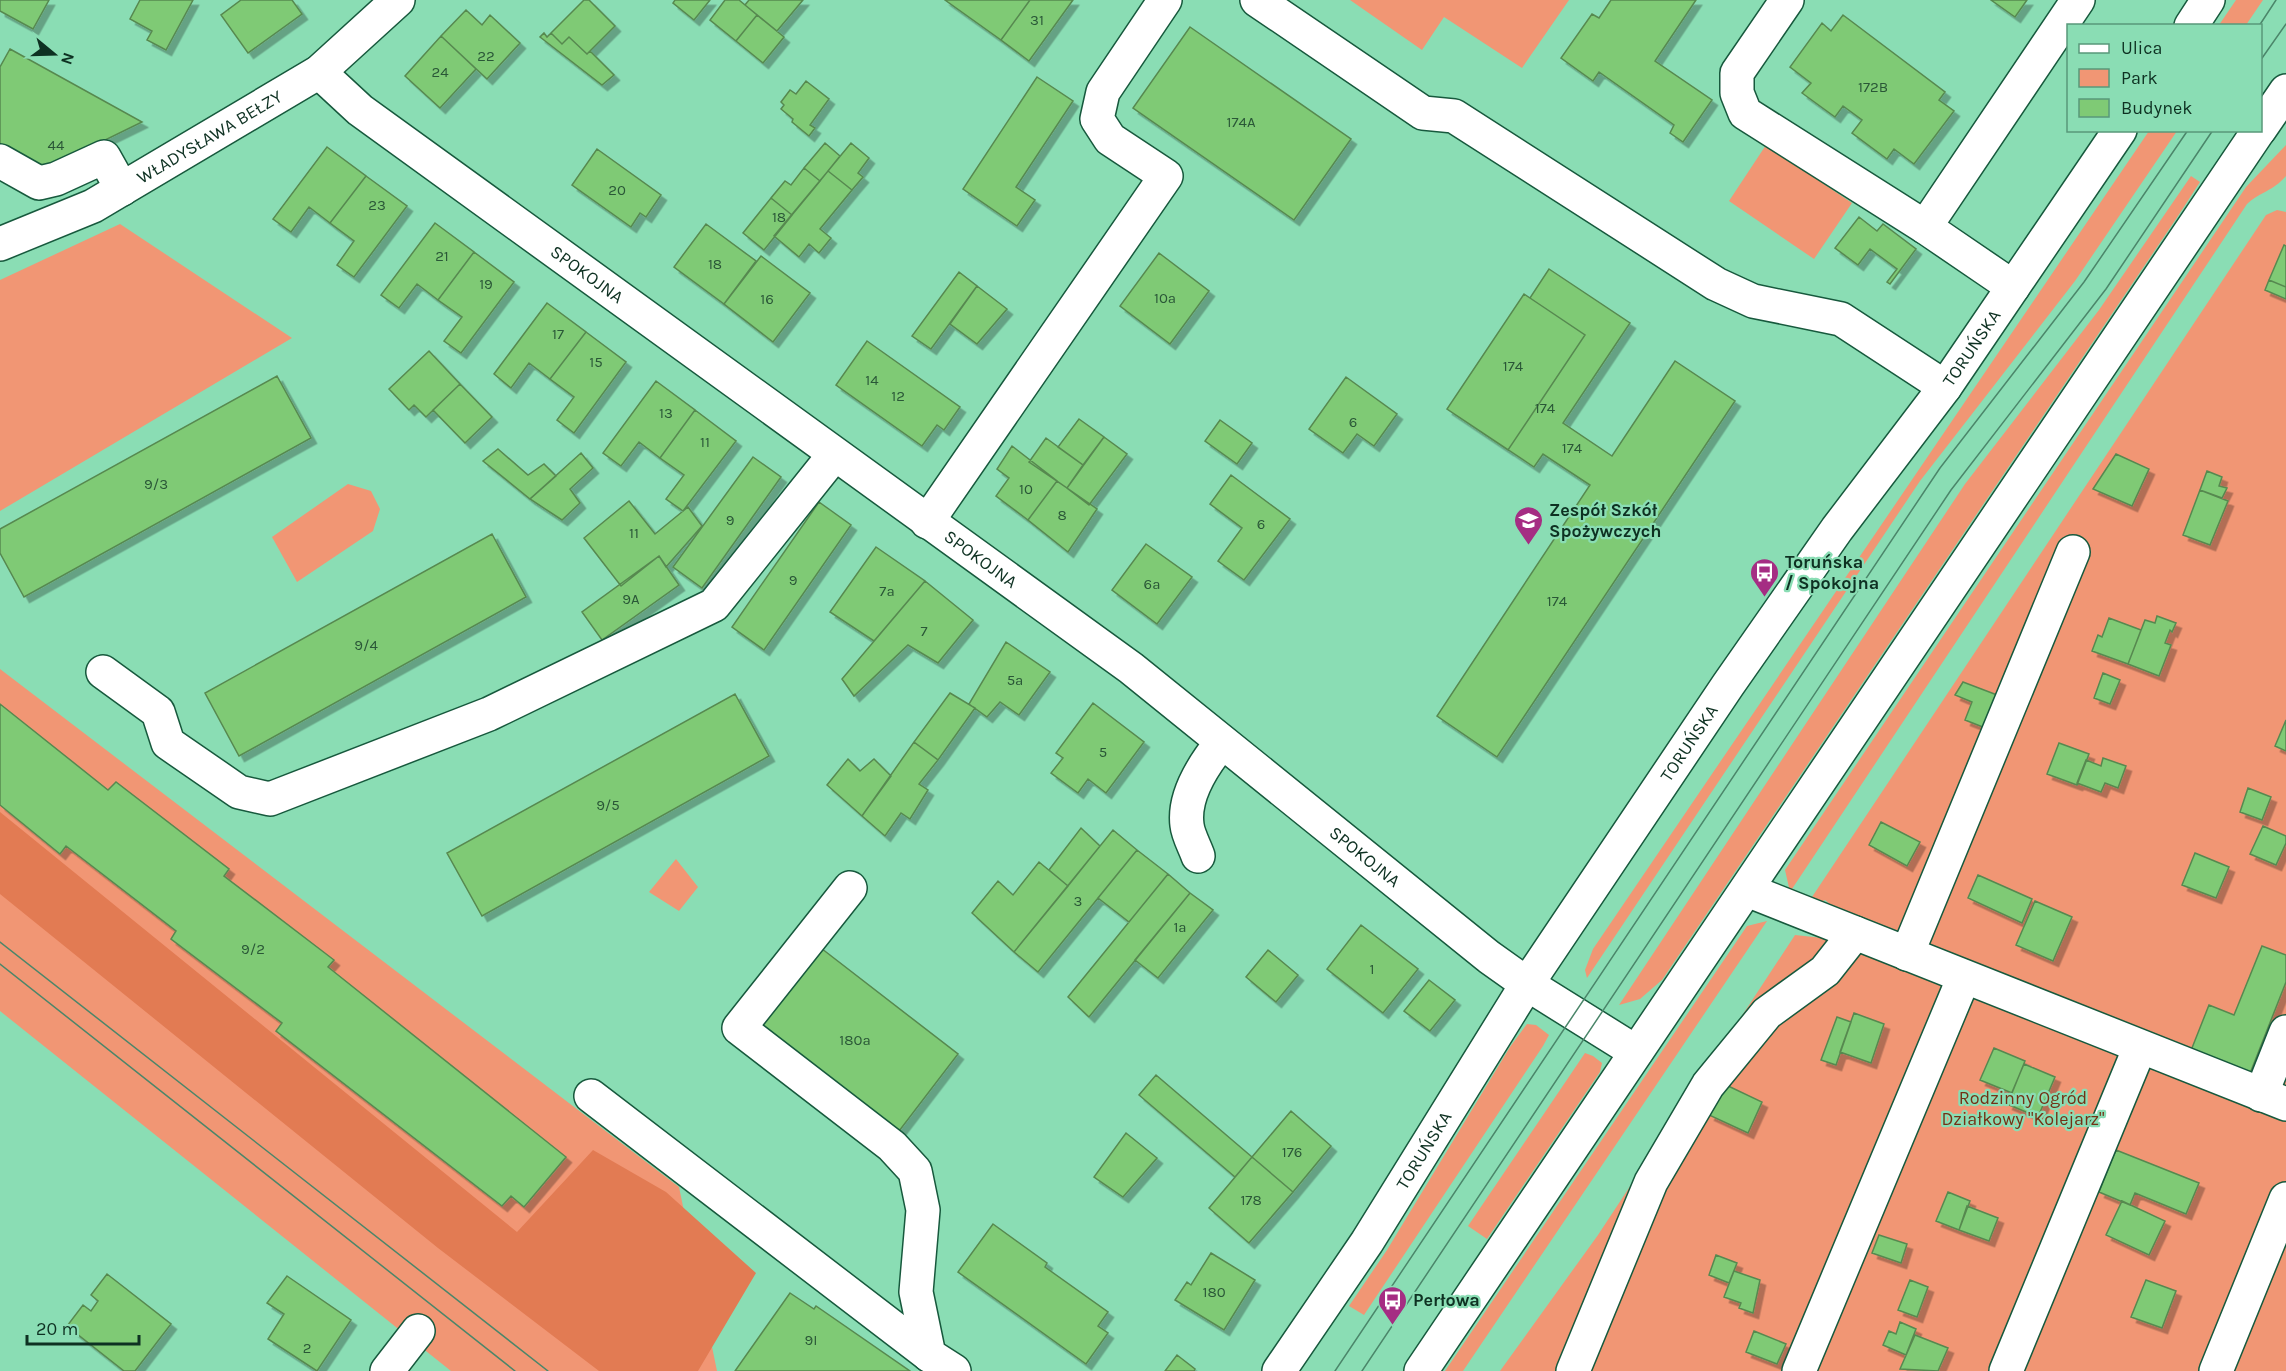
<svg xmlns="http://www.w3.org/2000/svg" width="2286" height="1371" font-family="Karla,sans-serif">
<defs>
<filter id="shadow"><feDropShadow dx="5.5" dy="5.5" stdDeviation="0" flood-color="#0004"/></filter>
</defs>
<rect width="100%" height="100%" fill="#8addb4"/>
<!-- green -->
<path fill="#f19674" d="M 1350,0 L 1569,0 L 1522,68 L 1444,17 L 1422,50 Z
M 2236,0 L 2263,0 L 2246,25 L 2219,25 Z
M 2149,131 L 2177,131 L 2075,281 L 1920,481 L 1587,978 L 1585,970 L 1593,949 Z
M 1766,145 L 1852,203 L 1814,259 L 1729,201 Z
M 2286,145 L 2286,176 C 2272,192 2261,191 2247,204 L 1790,892 L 1785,870 L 2246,187 Z
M 2191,176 L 2200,182 L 2176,219 L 1662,980 L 1640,999 L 1619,1005 L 1965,484 L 2099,310 Z
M 2277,210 L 2286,212 L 2286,1371 L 1500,1371 L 1598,1235 L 1795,935 L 1823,938 L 1838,911 L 1825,900 L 1819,903 L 1812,900 L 1812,897 L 2266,215 Z
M 120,224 L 292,338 L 0,511 L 0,280 Z
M 348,484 L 371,491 L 380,509 L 373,531 L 297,582 L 272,537 Z
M 0,669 L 679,1187 L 717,1371 L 451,1371 L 0,1011 Z
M 676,859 L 698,887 L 679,911 L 649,892 Z
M 1767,921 L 1463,1371 L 1445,1371 L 1747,926 Z
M 1527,1024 L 1536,1025 L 1549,1035 L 1543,1046 L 1364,1315 L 1349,1306 L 1387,1250 L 1510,1047 Z
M 1585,1053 L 1593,1056 L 1602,1063 L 1600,1072 L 1487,1239 L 1468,1226 Z"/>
<!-- forest -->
<path fill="#e27b53" d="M 0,812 L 517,1232 L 593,1150 L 666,1192 L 756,1273 L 698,1371 L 599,1371 L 438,1248 L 0,894 Z"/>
<!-- building -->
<path fill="#7fca75" stroke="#578950" stroke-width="1.5" filter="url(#shadow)" d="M 0,0 L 49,0 L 33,29 L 0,11 Z
M 140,0 L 193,0 L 166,50 L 147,40 L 152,31 L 130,19 Z
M 241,0 L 292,0 L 302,14 L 248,53 L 221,15 Z
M 584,0 L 589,0 L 615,26 L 587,54 L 569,37 L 562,44 L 551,33 Z
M 675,0 L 710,0 L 694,20 L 673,3 Z
M 725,0 L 739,0 L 757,15 L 736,41 L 710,20 Z
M 749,0 L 803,0 L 777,31 L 745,5 Z
M 945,0 L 1030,0 L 1001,40 Z
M 1030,0 L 1073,0 L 1029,61 L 1001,40 Z
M 1611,0 L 1696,0 L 1655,61 L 1712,100 L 1683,142 L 1670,133 L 1674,125 L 1599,72 L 1593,81 L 1561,58 L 1592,14 L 1599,18 Z
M 1991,0 L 2027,0 L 2015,17 Z
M 466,10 L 482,25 L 490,15 L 520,43 L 487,79 L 441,36 Z
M 757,15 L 784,37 L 763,63 L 736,41 Z
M 1843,15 L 1945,92 L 1939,100 L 1954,111 L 1914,164 L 1894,149 L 1887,159 L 1852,133 L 1862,120 L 1843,106 L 1835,117 L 1802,93 L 1811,83 L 1790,67 L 1822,23 L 1831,31 Z
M 1190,27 L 1351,139 L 1294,220 L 1133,108 Z
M 544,33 L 547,37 L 551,33 L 562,44 L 569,37 L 587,54 L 590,51 L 614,75 L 602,85 L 540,37 Z
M 441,36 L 476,69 L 440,108 L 405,76 Z
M 10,49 L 142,122 L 46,169 L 0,145 L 0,67 Z
M 1037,77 L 1073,101 L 1016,187 L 1035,200 L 1017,226 L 963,189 Z
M 806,81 L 829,99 L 810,125 L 815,128 L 809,136 L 792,122 L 793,119 L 781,109 L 784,105 L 781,102 L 790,90 L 796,94 Z
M 825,143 L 840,156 L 820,181 L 804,168 Z
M 851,143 L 869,158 L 858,173 L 863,177 L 852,190 L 828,171 Z
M 327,147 L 366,176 L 330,223 L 309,207 L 291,232 L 273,219 Z
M 597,149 L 661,195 L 646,217 L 640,213 L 631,227 L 572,185 Z
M 804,168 L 820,181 L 792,215 L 771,198 L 785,181 L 791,185 Z
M 828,171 L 852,190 L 820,229 L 831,238 L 819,253 L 809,244 L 799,257 L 774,236 Z
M 366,176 L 407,206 L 354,277 L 337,265 L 354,241 L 330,223 Z
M 771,198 L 792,215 L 764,250 L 743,233 Z
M 1859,217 L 1877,231 L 1883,224 L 1916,249 L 1890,284 L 1887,282 L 1897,269 L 1870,249 L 1858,265 L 1835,248 Z
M 435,223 L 474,252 L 438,300 L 417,284 L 399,308 L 381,295 Z
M 706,224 L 756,261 L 724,304 L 674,267 Z
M 2284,245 L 2286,246 L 2286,287 L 2269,280 Z
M 474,252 L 514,282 L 461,353 L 444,341 L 462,317 L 438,300 Z
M 1159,253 L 1209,291 L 1170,344 L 1120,306 Z
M 761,256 L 810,293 L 773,342 L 724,304 Z
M 1549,269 L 1630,323 L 1563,423 L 1612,456 L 1675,361 L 1735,401 L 1497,757 L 1437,716 L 1590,485 L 1543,454 L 1534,467 L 1447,409 L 1524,294 L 1530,298 Z
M 959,272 L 977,286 L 931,349 L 912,336 Z
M 2269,280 L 2286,287 L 2286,299 L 2265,290 Z
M 977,286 L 1007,309 L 977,344 L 950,324 Z
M 1524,294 L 1585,335 L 1508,450 L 1447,409 Z
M 547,303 L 586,332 L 550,379 L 529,363 L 511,388 L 494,374 Z
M 586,332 L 626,362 L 574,433 L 557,420 L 574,397 L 550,379 Z
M 867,341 L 960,407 L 944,430 L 937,425 L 922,446 L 836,385 Z
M 429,351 L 460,384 L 426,417 L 414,405 L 409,410 L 389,389 Z
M 277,376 L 311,438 L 24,597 L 0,553 L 0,529 Z
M 1346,377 L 1397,414 L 1374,446 L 1357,434 L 1343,453 L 1309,429 Z
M 656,381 L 695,410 L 660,458 L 639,442 L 621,466 L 603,453 Z
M 460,384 L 492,417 L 465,443 L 433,410 Z
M 695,410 L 736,441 L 683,511 L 666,499 L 684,475 L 660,458 Z
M 1079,419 L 1104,437 L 1083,465 L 1058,447 Z
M 1220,420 L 1252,443 L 1237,464 L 1205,441 Z
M 1104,437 L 1127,454 L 1089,505 L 1067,488 Z
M 1046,438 L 1083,465 L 1067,488 L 1029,462 Z
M 1012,446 L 1057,481 L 1028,520 L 996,496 L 1009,478 L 997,469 Z
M 498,449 L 528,475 L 544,464 L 556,476 L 530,499 L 483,461 Z
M 581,453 L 593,468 L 570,489 L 580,503 L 562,520 L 530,499 Z
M 2116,454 L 2149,469 L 2132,506 L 2093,489 Z
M 753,457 L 781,477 L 702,588 L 673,567 Z
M 2207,471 L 2222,477 L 2219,486 L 2227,488 L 2222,498 L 2200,490 Z
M 1231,475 L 1290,519 L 1244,580 L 1218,561 L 1242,528 L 1210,504 Z
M 1057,481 L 1097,509 L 1068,552 L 1028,520 Z
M 2200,490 L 2228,501 L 2210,545 L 2183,535 Z
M 629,501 L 655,534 L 688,507 L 702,526 L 666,567 L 659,556 L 621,586 L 584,538 Z
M 819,502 L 851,525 L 764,650 L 732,627 Z
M 492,534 L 526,597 L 239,756 L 205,693 Z
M 1146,544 L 1192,577 L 1157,624 L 1112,590 Z
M 876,547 L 925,581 L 874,641 L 830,612 Z
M 659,556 L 679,585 L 602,640 L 582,612 Z
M 925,581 L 973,620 L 938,663 L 908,645 L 854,696 L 842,679 Z
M 2157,616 L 2176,623 L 2172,632 L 2170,630 L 2165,643 L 2171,645 L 2159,676 L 2128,664 L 2145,620 L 2155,623 Z
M 2109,618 L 2141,630 L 2128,664 L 2092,651 L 2098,635 L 2102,637 Z
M 1006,642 L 1050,672 L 1019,715 L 1000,702 L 987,717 L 969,704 Z
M 2103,673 L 2120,680 L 2110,704 L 2094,698 Z
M 1963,682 L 2005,698 L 1993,731 L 1965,720 L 1972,702 L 1955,695 Z
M 950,693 L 975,708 L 938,760 L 914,742 Z
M 735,694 L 769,756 L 482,916 L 447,853 Z
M 1093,703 L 1144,742 L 1106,793 L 1088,779 L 1078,793 L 1051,773 L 1063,758 L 1056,753 Z
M 0,704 L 108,790 L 116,782 L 229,869 L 224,876 L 334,960 L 328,967 L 566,1157 L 524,1207 L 511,1196 L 502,1206 L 276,1031 L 282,1023 L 171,939 L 176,931 L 66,846 L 60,854 L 0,805 Z
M 2286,720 L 2286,751 L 2275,746 Z
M 914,742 L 938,760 L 919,784 L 928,790 L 910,819 L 901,813 L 885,836 L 862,816 Z
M 2059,743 L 2089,754 L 2077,785 L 2047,774 Z
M 2103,758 L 2126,766 L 2118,788 L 2105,783 L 2101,792 L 2077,783 L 2086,760 L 2101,766 Z
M 848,759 L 860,771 L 874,759 L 891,776 L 862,816 L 827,785 Z
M 2248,788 L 2271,797 L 2262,820 L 2240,812 Z
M 1881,822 L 1920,842 L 1907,866 L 1869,845 Z
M 2263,826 L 2286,836 L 2286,843 L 2276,865 L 2250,854 Z
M 1081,828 L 1100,846 L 1068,886 L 1049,870 Z
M 1113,830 L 1137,850 L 1038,972 L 1014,952 Z
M 1137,850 L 1168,874 L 1129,922 L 1098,898 Z
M 2195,853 L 2229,867 L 2216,898 L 2182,885 Z
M 1039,862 L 1068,886 L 1014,952 L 972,913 L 998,881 L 1013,895 Z
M 1168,874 L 1190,893 L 1089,1017 L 1068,997 Z
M 1978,875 L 2032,899 L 2022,923 L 1968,898 Z
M 1190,893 L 1213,910 L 1158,978 L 1135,960 Z
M 2035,901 L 2072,917 L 2053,961 L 2016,945 Z
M 1361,925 L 1418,969 L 1383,1013 L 1327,969 Z
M 817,945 L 958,1054 L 896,1135 L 753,1026 Z
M 2262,946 L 2286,955 L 2286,982 L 2249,1076 L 2190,1053 L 2209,1005 L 2234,1015 Z
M 1268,950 L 1298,975 L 1276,1002 L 1246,977 Z
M 1429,980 L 1455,1000 L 1430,1031 L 1404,1011 Z
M 1854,1013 L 1884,1024 L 1871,1063 L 1840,1052 Z
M 1837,1017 L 1851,1022 L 1836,1065 L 1821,1060 Z
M 1994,1048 L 2025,1061 L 2012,1093 L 1980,1080 Z
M 2024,1064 L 2055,1077 L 2038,1117 L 2007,1104 Z
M 1156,1075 L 1252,1157 L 1235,1177 L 1139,1095 Z
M 1724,1084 L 1762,1102 L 1748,1133 L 1709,1115 Z
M 1291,1111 L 1331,1146 L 1293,1192 L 1252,1157 Z
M 1126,1133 L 1157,1158 L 1123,1197 L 1094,1177 Z
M 2116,1150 L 2199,1183 L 2186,1214 L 2135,1193 L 2130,1205 L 2099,1192 Z
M 1252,1157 L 1293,1192 L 1249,1243 L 1209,1208 Z
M 1948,1192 L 1970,1201 L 1959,1230 L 1936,1221 Z
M 2122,1201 L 2165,1221 L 2149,1255 L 2106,1235 Z
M 1967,1206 L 1998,1218 L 1989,1241 L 1959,1230 Z
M 993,1224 L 1047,1263 L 1045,1267 L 1108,1312 L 1098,1326 L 1108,1333 L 1086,1364 L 958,1272 Z
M 1879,1235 L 1907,1244 L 1901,1263 L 1872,1253 Z
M 1211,1253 L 1255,1280 L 1224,1330 L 1175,1300 L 1187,1282 L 1191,1285 Z
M 1716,1255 L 1737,1263 L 1729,1283 L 1709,1275 Z
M 1734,1271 L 1760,1280 L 1753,1313 L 1739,1308 L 1741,1303 L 1724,1297 Z
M 107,1274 L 171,1324 L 135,1371 L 124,1371 L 67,1326 L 83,1305 L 91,1311 L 98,1301 L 91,1295 Z
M 287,1276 L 351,1320 L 317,1371 L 268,1339 L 284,1314 L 267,1303 Z
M 1910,1280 L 1928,1287 L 1917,1317 L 1898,1310 Z
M 2146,1280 L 2176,1291 L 2162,1328 L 2131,1317 Z
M 790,1293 L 814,1309 L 816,1306 L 910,1371 L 735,1371 Z
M 1900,1322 L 1916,1329 L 1906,1355 L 1883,1345 L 1889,1331 L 1896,1334 Z
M 1754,1331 L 1786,1344 L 1777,1364 L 1746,1352 Z
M 1915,1335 L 1948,1348 L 1938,1371 L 1900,1369 Z
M 1177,1355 L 1195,1369 L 1194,1371 L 1165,1371 Z"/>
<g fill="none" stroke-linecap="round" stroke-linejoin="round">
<defs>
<g id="minor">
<path d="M 1257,0 L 1423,113 L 1454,116 L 1716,284 L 1753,301 L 1841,319 L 1945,387"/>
<path d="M 1787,0 L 1737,73 L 1737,93 L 1745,113 L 1925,227 L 2013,287"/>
<path id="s1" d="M 319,72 L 360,110 L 1131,668 L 1489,957 L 1527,984 L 1636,1052"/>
<path d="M 0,161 L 39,183 L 56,179 L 104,157 L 122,189"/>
<path d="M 1925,227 L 2078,0"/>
<path id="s2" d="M 0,244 L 93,206 L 319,72 L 398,0"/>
<path d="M 927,522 L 1166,176 L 1110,139 L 1097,119 L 1103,92 L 1165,0"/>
<path d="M 103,672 L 158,712 L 168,743 L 239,792 L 270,799 L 489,714 L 714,605 L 834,455"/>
<path d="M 1198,856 C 1195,847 1188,835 1187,825 C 1183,795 1204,764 1222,742"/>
<path d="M 850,888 L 739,1028 L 892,1146 L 915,1171 L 923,1210 L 916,1292 L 929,1355 L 954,1371"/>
<path d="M 1747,890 L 2286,1104"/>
<path d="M 1907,954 L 2073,552"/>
<path d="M 2261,1095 L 2286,1032"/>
<path d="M 591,1096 L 929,1355"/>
<path d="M 387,1371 L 418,1331"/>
<path d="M 1573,1371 L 1651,1182 L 1708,1085 L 1767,1013 L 1825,971 L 1855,933"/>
<path d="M 1799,1371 L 1964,977"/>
<path d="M 2006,1371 L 2140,1047"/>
<path d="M 2216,1371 L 2286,1199"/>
</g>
<g id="major">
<path d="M 2191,26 L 2208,0"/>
<path d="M 2260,129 L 2286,91"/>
<path id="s3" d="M 1279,1371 L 1367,1242 L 1527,984 L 1728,685 L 1837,529 L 1945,387 L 2120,130"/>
<path d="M 1421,1371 L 2259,130"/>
</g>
</defs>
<!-- minor casing -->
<use href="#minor" stroke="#17593d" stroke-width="36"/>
<!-- major casing -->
<use href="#major" stroke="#17593d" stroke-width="36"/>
<!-- minor -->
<use href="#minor" stroke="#fff" stroke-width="33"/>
<!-- major -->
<use href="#major" stroke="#fff" stroke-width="33"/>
<!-- tram -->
<path stroke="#4b866a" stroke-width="1.5" d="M 2259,26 L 2276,0
M 2260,61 L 2286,24
M 0,942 L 548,1371
M 0,964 L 515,1371
M 1335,1371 L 1940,468 L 2084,282 L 2188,130
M 1362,1371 L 1951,490 L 2106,289 L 2213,130"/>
</g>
<!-- icons -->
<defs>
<symbol id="school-pin" viewBox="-11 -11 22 30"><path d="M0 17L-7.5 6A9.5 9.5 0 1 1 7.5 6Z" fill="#a52d83" stroke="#8addb4"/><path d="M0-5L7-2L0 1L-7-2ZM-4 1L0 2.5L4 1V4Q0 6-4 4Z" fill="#fff"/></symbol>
<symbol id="bus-pin" viewBox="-11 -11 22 30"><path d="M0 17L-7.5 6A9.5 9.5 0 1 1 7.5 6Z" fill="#a52d83" stroke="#8addb4"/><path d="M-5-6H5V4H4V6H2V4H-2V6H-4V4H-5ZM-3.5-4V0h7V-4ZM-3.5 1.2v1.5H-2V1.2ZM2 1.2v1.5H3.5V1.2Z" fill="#fff"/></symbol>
</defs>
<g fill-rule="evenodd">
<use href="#school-pin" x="1512" y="504" width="33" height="45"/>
<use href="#bus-pin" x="1748" y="556" width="33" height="45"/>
<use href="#bus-pin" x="1376" y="1284" width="33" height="45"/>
</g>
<g text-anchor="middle" stroke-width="4.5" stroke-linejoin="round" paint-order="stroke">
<!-- number labels -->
<g font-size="15" fill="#2a5737">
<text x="1037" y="25">31</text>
<text x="486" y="61">22</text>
<text x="440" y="77">24</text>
<text x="1873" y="92">172B</text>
<text x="1241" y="127">174A</text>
<text x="56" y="150">44</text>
<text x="617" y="195">20</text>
<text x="377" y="210">23</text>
<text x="779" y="222">18</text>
<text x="442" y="261">21</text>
<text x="715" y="269">18</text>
<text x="486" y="289">19</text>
<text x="1165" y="303">10a</text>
<text x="767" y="304">16</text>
<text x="558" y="339">17</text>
<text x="596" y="367">15</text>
<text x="1513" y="371">174</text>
<text x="872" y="385">14</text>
<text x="898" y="401">12</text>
<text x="1545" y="413">174</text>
<text x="666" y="418">13</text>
<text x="1353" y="427">6</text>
<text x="705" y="447">11</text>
<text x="1572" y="453">174</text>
<text x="156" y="489">9/3</text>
<text x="1026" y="494">10</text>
<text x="1062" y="520">8</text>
<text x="730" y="525">9</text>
<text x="1261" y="529">6</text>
<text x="634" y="538">11</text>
<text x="793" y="585">9</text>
<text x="1152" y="589">6a</text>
<text x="887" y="596">7a</text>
<text x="631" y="604">9A</text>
<text x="1557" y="606">174</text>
<text x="924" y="636">7</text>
<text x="366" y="650">9/4</text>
<text x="1015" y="685">5a</text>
<text x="1103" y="757">5</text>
<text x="608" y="810">9/5</text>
<text x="1078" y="906">3</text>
<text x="1180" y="932">1a</text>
<text x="253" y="954">9/2</text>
<text x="1372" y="974">1</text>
<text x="855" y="1045">180a</text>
<text x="1292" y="1157">176</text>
<text x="1251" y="1205">178</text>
<text x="1214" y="1297">180</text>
<text x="811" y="1345">9I</text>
<text x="307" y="1353">2</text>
</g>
<!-- street labels -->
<g font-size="18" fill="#0e3122" stroke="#8addb4">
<text dy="6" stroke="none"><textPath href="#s2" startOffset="236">WŁADYSŁAWA BEŁZY</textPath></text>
<text dy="6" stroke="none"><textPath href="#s1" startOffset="336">SPOKOJNA</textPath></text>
<text dy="6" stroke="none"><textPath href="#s3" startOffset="1236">TORUŃSKA</textPath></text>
<text dy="6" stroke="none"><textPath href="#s1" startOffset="822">SPOKOJNA</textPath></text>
<text dy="6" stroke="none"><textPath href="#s3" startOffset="750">TORUŃSKA</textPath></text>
<text dy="6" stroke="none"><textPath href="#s1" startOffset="1308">SPOKOJNA</textPath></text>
<text dy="6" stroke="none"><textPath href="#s3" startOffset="264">TORUŃSKA</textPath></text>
</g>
<!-- poi labels -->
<g font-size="18" font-weight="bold" fill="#0e3122" stroke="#8addb4" text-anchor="start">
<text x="1549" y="516">Zespół Szkół<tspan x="1549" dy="21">Spożywczych</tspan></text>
<text x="1785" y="568">Toruńska<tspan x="1785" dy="21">/ Spokojna</tspan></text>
<text x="1413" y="1306">Perłowa</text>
</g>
<!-- park labels -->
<g font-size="18" fill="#733115" stroke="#8addb4">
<text x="2023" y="1104">Rodzinny Ogród<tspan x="2023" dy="21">Działkowy "Kolejarz"</tspan></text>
</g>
</g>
<!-- legend -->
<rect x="2067" y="24" width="195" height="108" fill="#8addb4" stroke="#58987a" stroke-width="1.5"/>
<rect x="2079" y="44" width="30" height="9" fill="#ffffff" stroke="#58987a" stroke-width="1.5"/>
<text x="2121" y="54" font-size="18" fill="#0e3122">Ulica</text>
<rect x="2079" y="69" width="30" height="18" fill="#f19674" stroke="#58987a" stroke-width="1.5"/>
<text x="2121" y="84" font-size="18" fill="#0e3122">Park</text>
<rect x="2079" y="99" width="30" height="18" fill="#7fca75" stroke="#58987a" stroke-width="1.5"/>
<text x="2121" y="114" font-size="18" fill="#0e3122">Budynek</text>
<!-- north arrow -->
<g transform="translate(54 54) rotate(109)" stroke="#8addb4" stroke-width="4.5" paint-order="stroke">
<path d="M0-4.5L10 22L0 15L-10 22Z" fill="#0e3122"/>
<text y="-9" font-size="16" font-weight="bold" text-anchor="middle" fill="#0e3122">N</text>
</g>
<!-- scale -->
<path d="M27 1335v9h112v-9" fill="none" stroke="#0e3122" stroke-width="3"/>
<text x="36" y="1335" font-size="18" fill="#0e3122" stroke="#8addb4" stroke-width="4.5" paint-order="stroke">20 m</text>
</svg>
